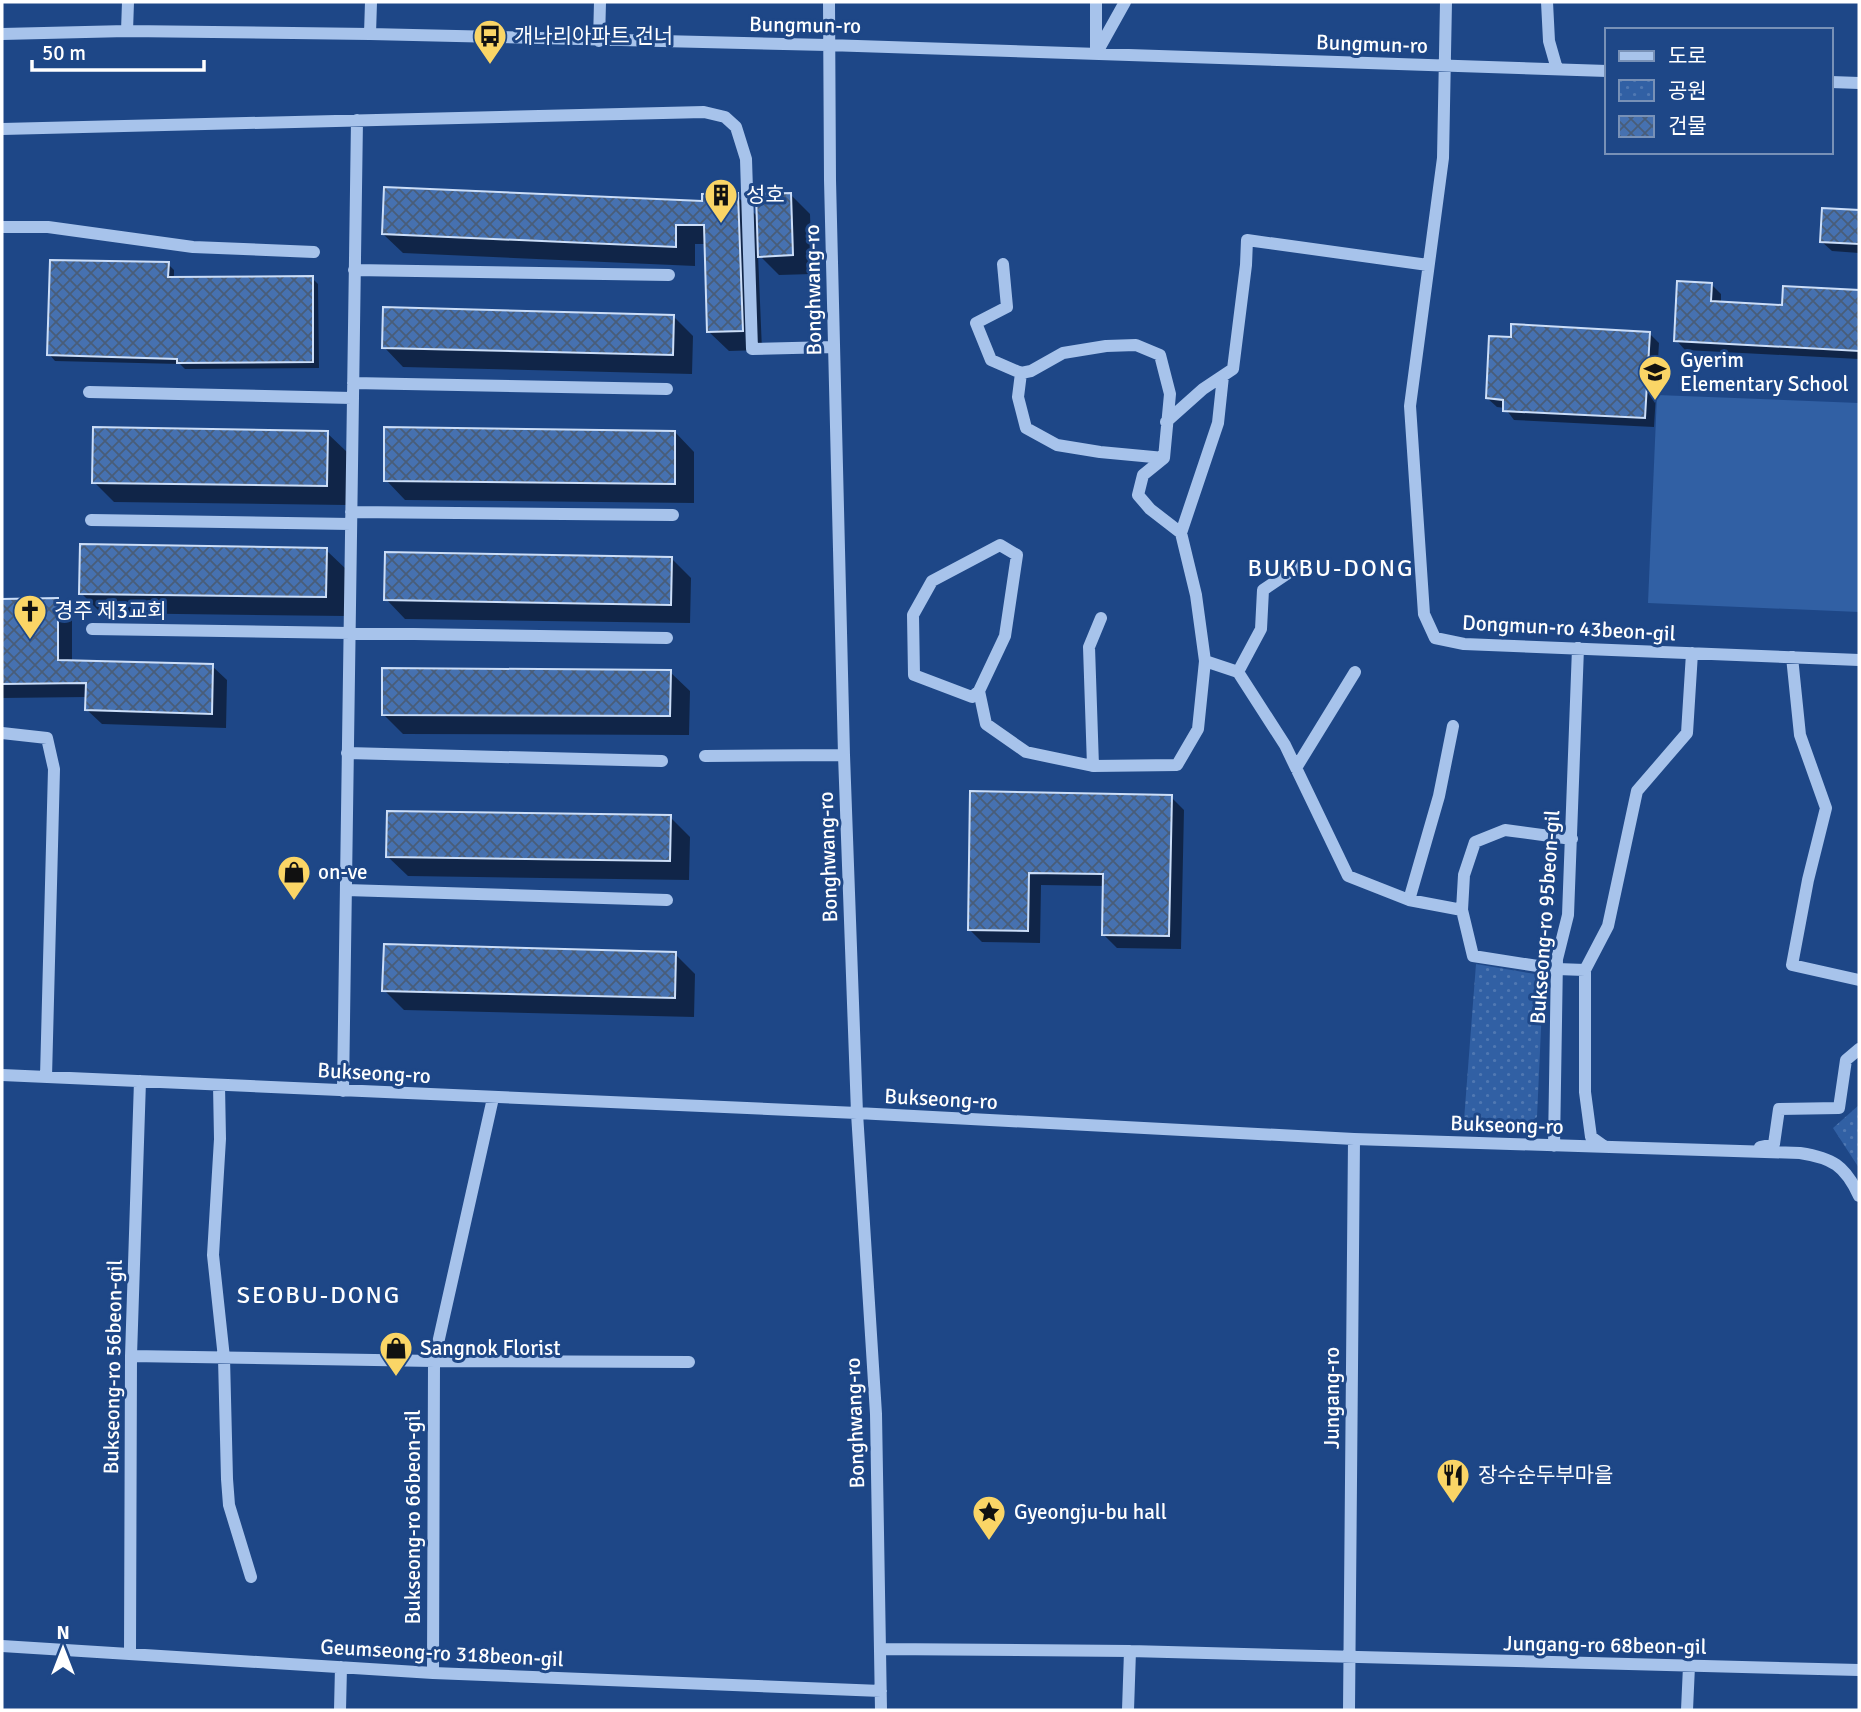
<svg xmlns="http://www.w3.org/2000/svg" width="1861" height="1712" font-family="Signika,'Noto Sans KR',sans-serif">
<defs>
<pattern id="park-dots" width="8" height="8" patternUnits="userSpaceOnUse" patternTransform="scale(1.75)"><rect width="8" height="8" fill="#3160a4"/><path d="M2 2h.1M6 6h.1" fill="none" stroke="#5078b2" stroke-width="1.8" stroke-linecap="round"/></pattern>
<pattern id="building-cross-hatch" width="8" height="8" patternUnits="userSpaceOnUse" patternTransform="scale(1.75)"><rect width="8" height="8" fill="#4671b0"/><path d="M0 0l8 8M0 8l8-8" fill="none" stroke="#495d79"/></pattern>
</defs>
<rect width="100%" height="100%" fill="#1e4787"/>
<!-- grass -->
<path fill="#3160a4" d="M 1657,395 L 1859,403 L 1859,612 L 1648,603 Z"/>
<!-- park -->
<path fill="url(#park-dots)" d="M 1476,964 L 1535,974 L 1543,985 L 1537,1117 L 1528,1123 L 1464,1120 Z
M 1859,1105 L 1859,1168 L 1833,1128 Z"/>
<!-- shadow -->
<path fill="#0007" d="M 790,194 L 810,214 L 812,274 L 779,275 L 758,254 L 762,350 L 729,351 L 709,332 L 706,244 L 695,244 L 695,266 L 403,253 L 383,234 L 704,203 L 737,196 L 758,217 Z
M 1824,210 L 1859,212 L 1859,253 L 1832,251 L 1822,242 Z
M 168,264 L 174,270 L 174,279 L 312,278 L 318,284 L 319,368 L 185,369 L 180,364 L 55,361 L 49,354 Z
M 1712,285 L 1721,294 L 1721,304 L 1784,307 L 1785,288 L 1859,292 L 1859,359 L 1685,350 L 1676,340 Z
M 673,316 L 693,336 L 692,374 L 403,367 L 384,347 Z
M 1649,333 L 1659,343 L 1654,427 L 1514,420 L 1505,408 L 1497,407 L 1487,398 Z
M 675,432 L 694,452 L 694,503 L 405,500 L 386,480 Z
M 327,433 L 347,452 L 346,505 L 114,502 L 94,482 Z
M 326,550 L 346,569 L 345,616 L 101,613 L 81,593 Z
M 671,558 L 691,578 L 690,623 L 405,619 L 386,599 Z
M 2,600 L 57,600 L 72,615 L 72,662 L 212,666 L 227,680 L 226,728 L 102,724 L 87,710 L 87,697 L 2,698 Z
M 670,672 L 690,691 L 689,735 L 403,734 L 383,714 Z
M 972,793 L 1171,797 L 1184,810 L 1181,949 L 1117,948 L 1104,935 L 1105,886 L 1041,885 L 1040,943 L 982,942 L 969,929 Z
M 670,817 L 690,837 L 689,880 L 408,876 L 388,857 Z
M 675,954 L 695,974 L 694,1017 L 404,1010 L 384,990 Z"/>
<!-- building -->
<path fill="url(#building-cross-hatch)" stroke="#ccdef8" stroke-width="2" d="M 384,187 L 702,201 L 702,194 L 738,193 L 743,331 L 707,332 L 704,225 L 676,225 L 676,247 L 382,234 Z
M 791,193 L 793,255 L 758,257 L 756,194 Z
M 1822,208 L 1859,210 L 1859,244 L 1820,242 Z
M 50,260 L 169,262 L 168,277 L 313,276 L 313,362 L 177,363 L 177,359 L 47,355 Z
M 1677,281 L 1712,283 L 1711,301 L 1782,305 L 1783,286 L 1859,290 L 1859,351 L 1674,341 Z
M 383,307 L 674,315 L 673,355 L 382,348 Z
M 1511,324 L 1650,332 L 1645,418 L 1503,411 L 1503,400 L 1486,398 L 1489,336 L 1511,337 Z
M 93,427 L 328,431 L 327,486 L 92,483 Z
M 384,427 L 675,431 L 675,484 L 384,481 Z
M 80,544 L 327,548 L 326,597 L 79,594 Z
M 385,552 L 672,557 L 671,605 L 384,600 Z
M 58,598 L 58,660 L 213,664 L 212,714 L 85,710 L 86,683 L 2,684 L 2,599 Z
M 382,668 L 671,670 L 670,716 L 382,715 Z
M 970,791 L 1172,795 L 1169,936 L 1102,935 L 1103,874 L 1029,873 L 1028,931 L 968,930 Z
M 387,811 L 671,815 L 670,861 L 386,857 Z
M 384,944 L 676,952 L 675,998 L 382,991 Z"/>
<g fill="none" stroke-linecap="round" stroke-linejoin="round">
<!-- minor -->
<path stroke="#a7c3eb" stroke-width="12" d="M 829,2 L 830,180 L 844,755 L 857,1113 L 876,1414 L 881,1710
M 1446,2 L 1443,158 L 1410,406 L 1424,614 L 1435,638 L 1464,644 L 1859,660
M 1547,2 L 1549,41 L 1557,69
M 127,31 L 128,2
M 2,34 L 127,31 L 370,34 L 827,45 L 1607,71
M 370,34 L 371,2
M 599,41 L 600,2
M 1096,50 L 1096,2
M 1096,54 L 1125,2
M 1831,82 L 1859,83
M 2,129 L 704,112 L 725,117 L 736,127 L 746,159 L 752,349 L 833,347
M 2,227 L 48,227 L 193,247 L 314,252
M 1003,264 L 1007,307 L 976,323 L 991,360 L 1021,373
M 354,270 L 669,275
M 353,383 L 667,389
M 89,392 L 352,398
M 1166,422 L 1203,389 L 1233,369 L 1246,265 L 1247,240 L 1428,265
M 1164,458 L 1100,452 L 1057,445 L 1026,428 L 1018,397 L 1021,373 L 1031,371 L 1063,353 L 1106,346 L 1136,345 L 1160,355 L 1170,394 L 1164,458 L 1143,475 L 1138,495 L 1150,509 L 1181,533 L 1196,595 L 1205,661
M 351,512 L 673,515
M 91,520 L 351,524
M 1181,533 L 1218,423 L 1223,376
M 92,629 L 667,638
M 1792,657 L 1800,735 L 1826,808 L 1808,880 L 1792,965 L 1859,980
M 1238,672 L 1261,629 L 1263,590 L 1300,565
M 979,691 L 972,697 L 914,675 L 913,615 L 932,581 L 1000,545 L 1017,555 L 1005,636 L 979,691 L 986,724 L 1026,752 L 1093,766 L 1177,765 L 1198,729 L 1205,661 L 1238,672 L 1285,745 L 1348,876 L 1409,900 L 1462,910 L 1473,956 L 1557,969 L 1585,970 L 1608,926 L 1637,791 L 1687,733 L 1692,653
M 2,733 L 47,738 L 54,769 L 46,1077
M 347,753 L 662,761
M 705,756 L 844,755
M 1093,766 L 1089,647 L 1101,618
M 1296,768 L 1355,672
M 346,890 L 667,900
M 1409,900 L 1439,796 L 1453,726
M 1462,910 L 1464,875 L 1475,842 L 1505,830 L 1572,839
M 1585,970 L 1585,1092 L 1591,1137 L 1605,1147
M 2,1075 L 857,1113 L 1354,1139 L 1800,1153 C 1832,1158 1845,1165 1859,1196
M 219,1085 L 220,1139 L 213,1255 L 224,1358 L 227,1479 L 229,1505 L 251,1577
M 343,1091 L 357,120
M 1554,1146 L 1557,959 L 1568,915 L 1578,648
M 1760,1147 L 1774,1144 L 1779,1109 L 1839,1108 L 1846,1060 L 1859,1049
M 131,1356 L 434,1361 L 689,1362
M 2,1646 L 433,1673 L 881,1691
M 881,1649 L 1130,1651 L 1859,1670
M 130,1653 L 131,1356 L 140,1081
M 433,1673 L 434,1361 L 493,1098
M 340,1710 L 341,1667
M 1128,1710 L 1130,1651
M 1349,1710 L 1354,1139
M 1687,1710 L 1689,1666"/>
</g>
<!-- icons -->
<defs>
<symbol id="bus-pin" viewBox="-11 -11 22 30"><path d="M0 17L-7.5 6A9.5 9.5 0 1 1 7.5 6Z" fill="#fad566" stroke="#1e4787"/><path d="M-5-6H5V4H4V6H2V4H-2V6H-4V4H-5ZM-3.5-4V0h7V-4ZM-3.5 1.2v1.5H-2V1.2ZM2 1.2v1.5H3.5V1.2Z" fill="#111"/></symbol>
<symbol id="building-pin" viewBox="-11 -11 22 30"><path d="M0 17L-7.5 6A9.5 9.5 0 1 1 7.5 6Z" fill="#fad566" stroke="#1e4787"/><path d="M-4-6H4V6H1V3H-1V6H-4ZM-2.5-4.3h1.7v1.8h-1.7ZM.8-4.3h1.7v1.8H.8ZM-2.5-1h1.7V.8h-1.7ZM.8-1h1.7V.8H.8Z" fill="#111"/></symbol>
<symbol id="school-pin" viewBox="-11 -11 22 30"><path d="M0 17L-7.5 6A9.5 9.5 0 1 1 7.5 6Z" fill="#fad566" stroke="#1e4787"/><path d="M0-5L7-2L0 1L-7-2ZM-4 1L0 2.5L4 1V4Q0 6-4 4Z" fill="#111"/></symbol>
<symbol id="church-pin" viewBox="-11 -11 22 30"><path d="M0 17L-7.5 6A9.5 9.5 0 1 1 7.5 6Z" fill="#fad566" stroke="#1e4787"/><path d="M-1.2-6h2.4v3.5h3.3v2.4h-3.3V6h-2.4V-.1h-3.3v-2.4h3.3Z" fill="#111"/></symbol>
<symbol id="shop-pin" viewBox="-11 -11 22 30"><path d="M0 17L-7.5 6A9.5 9.5 0 1 1 7.5 6Z" fill="#fad566" stroke="#1e4787"/><path d="M-5-2.5h2.3a2.7 3.5 0 0 1 5.4 0H5L5.5 6h-11ZM-1.5-2.5h3a1.5 2.3 0 0 0-3 0Z" fill="#111"/></symbol>
<symbol id="restaurant-pin" viewBox="-11 -11 22 30"><path d="M0 17L-7.5 6A9.5 9.5 0 1 1 7.5 6Z" fill="#fad566" stroke="#1e4787"/><path d="M-5-6h1v4h1v-4h1v4h1v-4h1v5L-1.5 .5V6h-2V.5L-5-1ZM5-6V6H3V1.5H1.5Q1.5-4 5-6Z" fill="#111"/></symbol>
<symbol id="sight-pin" viewBox="-11 -11 22 30"><path d="M0 17L-7.5 6A9.5 9.5 0 1 1 7.5 6Z" fill="#fad566" stroke="#1e4787"/><path d="M0-6L1.8-2.2L6-1.7L2.9 1.2L3.7 5.4L0 3.3L-3.7 5.4L-2.9 1.2L-6-1.7L-1.8-2.2Z" fill="#111"/></symbol>
</defs>
<g fill-rule="evenodd">
<use href="#bus-pin" x="471" y="17" width="38" height="52"/>
<use href="#building-pin" x="702" y="176" width="38" height="52"/>
<use href="#school-pin" x="1636" y="353" width="38" height="52"/>
<use href="#church-pin" x="11" y="592" width="38" height="52"/>
<use href="#shop-pin" x="275" y="853" width="38" height="52"/>
<use href="#shop-pin" x="377" y="1329" width="38" height="52"/>
<use href="#restaurant-pin" x="1434" y="1456" width="38" height="52"/>
<use href="#sight-pin" x="970" y="1493" width="38" height="52"/>
</g>
<g text-anchor="middle" stroke-width="6" stroke-linejoin="round" paint-order="stroke">
<!-- street labels -->
<g font-size="21" fill="#fff" stroke="#1e4787">
<text transform="translate(805 25) rotate(1)" y="7">Bungmun-ro</text>
<text transform="translate(1372 44) rotate(2)" y="7">Bungmun-ro</text>
<text transform="translate(813 290) rotate(-91)" y="7">Bonghwang-ro</text>
<text transform="translate(1569 628) rotate(3)" y="7">Dongmun-ro 43beon-gil</text>
<text transform="translate(828 857) rotate(-92)" y="7">Bonghwang-ro</text>
<text transform="translate(1545 917) rotate(-86)" y="7">Bukseong-ro 95beon-gil</text>
<text transform="translate(374 1073) rotate(3)" y="7">Bukseong-ro</text>
<text transform="translate(941 1099) rotate(3)" y="7">Bukseong-ro</text>
<text transform="translate(1507 1125) rotate(2)" y="7">Bukseong-ro</text>
<text transform="translate(113 1367) rotate(-89)" y="7">Bukseong-ro 56beon-gil</text>
<text transform="translate(1332 1398) rotate(-90)" y="7">Jungang-ro</text>
<text transform="translate(855 1423) rotate(-92)" y="7">Bonghwang-ro</text>
<text transform="translate(413 1517) rotate(-90)" y="7">Bukseong-ro 66beon-gil</text>
<text transform="translate(1605 1645) rotate(1)" y="7">Jungang-ro 68beon-gil</text>
<text transform="translate(442 1653) rotate(3)" y="7">Geumseong-ro 318beon-gil</text>
</g>
<!-- poi labels -->
<g font-size="21" fill="#fff" stroke="#1e4787" text-anchor="start">
<text x="514" y="43">개나리아파트 건너</text>
<text x="746" y="202">성호</text>
<text x="1680" y="367">Gyerim<tspan x="1680" dy="24">Elementary School</tspan></text>
<text x="54" y="618">경주 제3교회</text>
<text x="318" y="879">on-ve</text>
<text x="420" y="1355">Sangnok Florist</text>
<text x="1478" y="1482">장수순두부마을</text>
<text x="1014" y="1519">Gyeongju-bu hall</text>
</g>
<!-- quarter labels -->
<g font-size="24" letter-spacing="2" fill="#fff" stroke="#1e4787">
<text x="1331" y="576">BUKBU-DONG</text>
<text x="319" y="1303">SEOBU-DONG</text>
</g>
</g>
<!-- border -->
<rect width="1861" height="1712" fill="none" stroke="#ffffff" stroke-width="7"/>
<!-- legend -->
<rect x="1605" y="28" width="228" height="126" fill="#1e4787" stroke="#7891b7" stroke-width="2"/>
<rect x="1619" y="51" width="35" height="10" fill="#a7c3eb" stroke="#7891b7" stroke-width="2"/>
<text x="1668" y="63" font-size="21" fill="#ffffff">도로</text>
<rect x="1619" y="80" width="35" height="21" fill="url(#park-dots)" stroke="#7891b7" stroke-width="2"/>
<text x="1668" y="98" font-size="21" fill="#ffffff">공원</text>
<rect x="1619" y="116" width="35" height="21" fill="url(#building-cross-hatch)" stroke="#7891b7" stroke-width="2"/>
<text x="1668" y="133" font-size="21" fill="#ffffff">건물</text>
<!-- north arrow -->
<g transform="translate(63 1649)" stroke="#1e4787" stroke-width="5" paint-order="stroke">
<path d="M0-5L12 26L0 18L-12 26Z" fill="#ffffff"/>
<text y="-10" font-size="19" font-weight="bold" text-anchor="middle" fill="#ffffff">N</text>
</g>
<!-- scale -->
<path d="M32 60v10h172v-10" fill="none" stroke="#ffffff" stroke-width="3.5"/>
<text x="42" y="60" font-size="21" fill="#ffffff" stroke="#1e4787" stroke-width="5" paint-order="stroke">50 m</text>
</svg>
